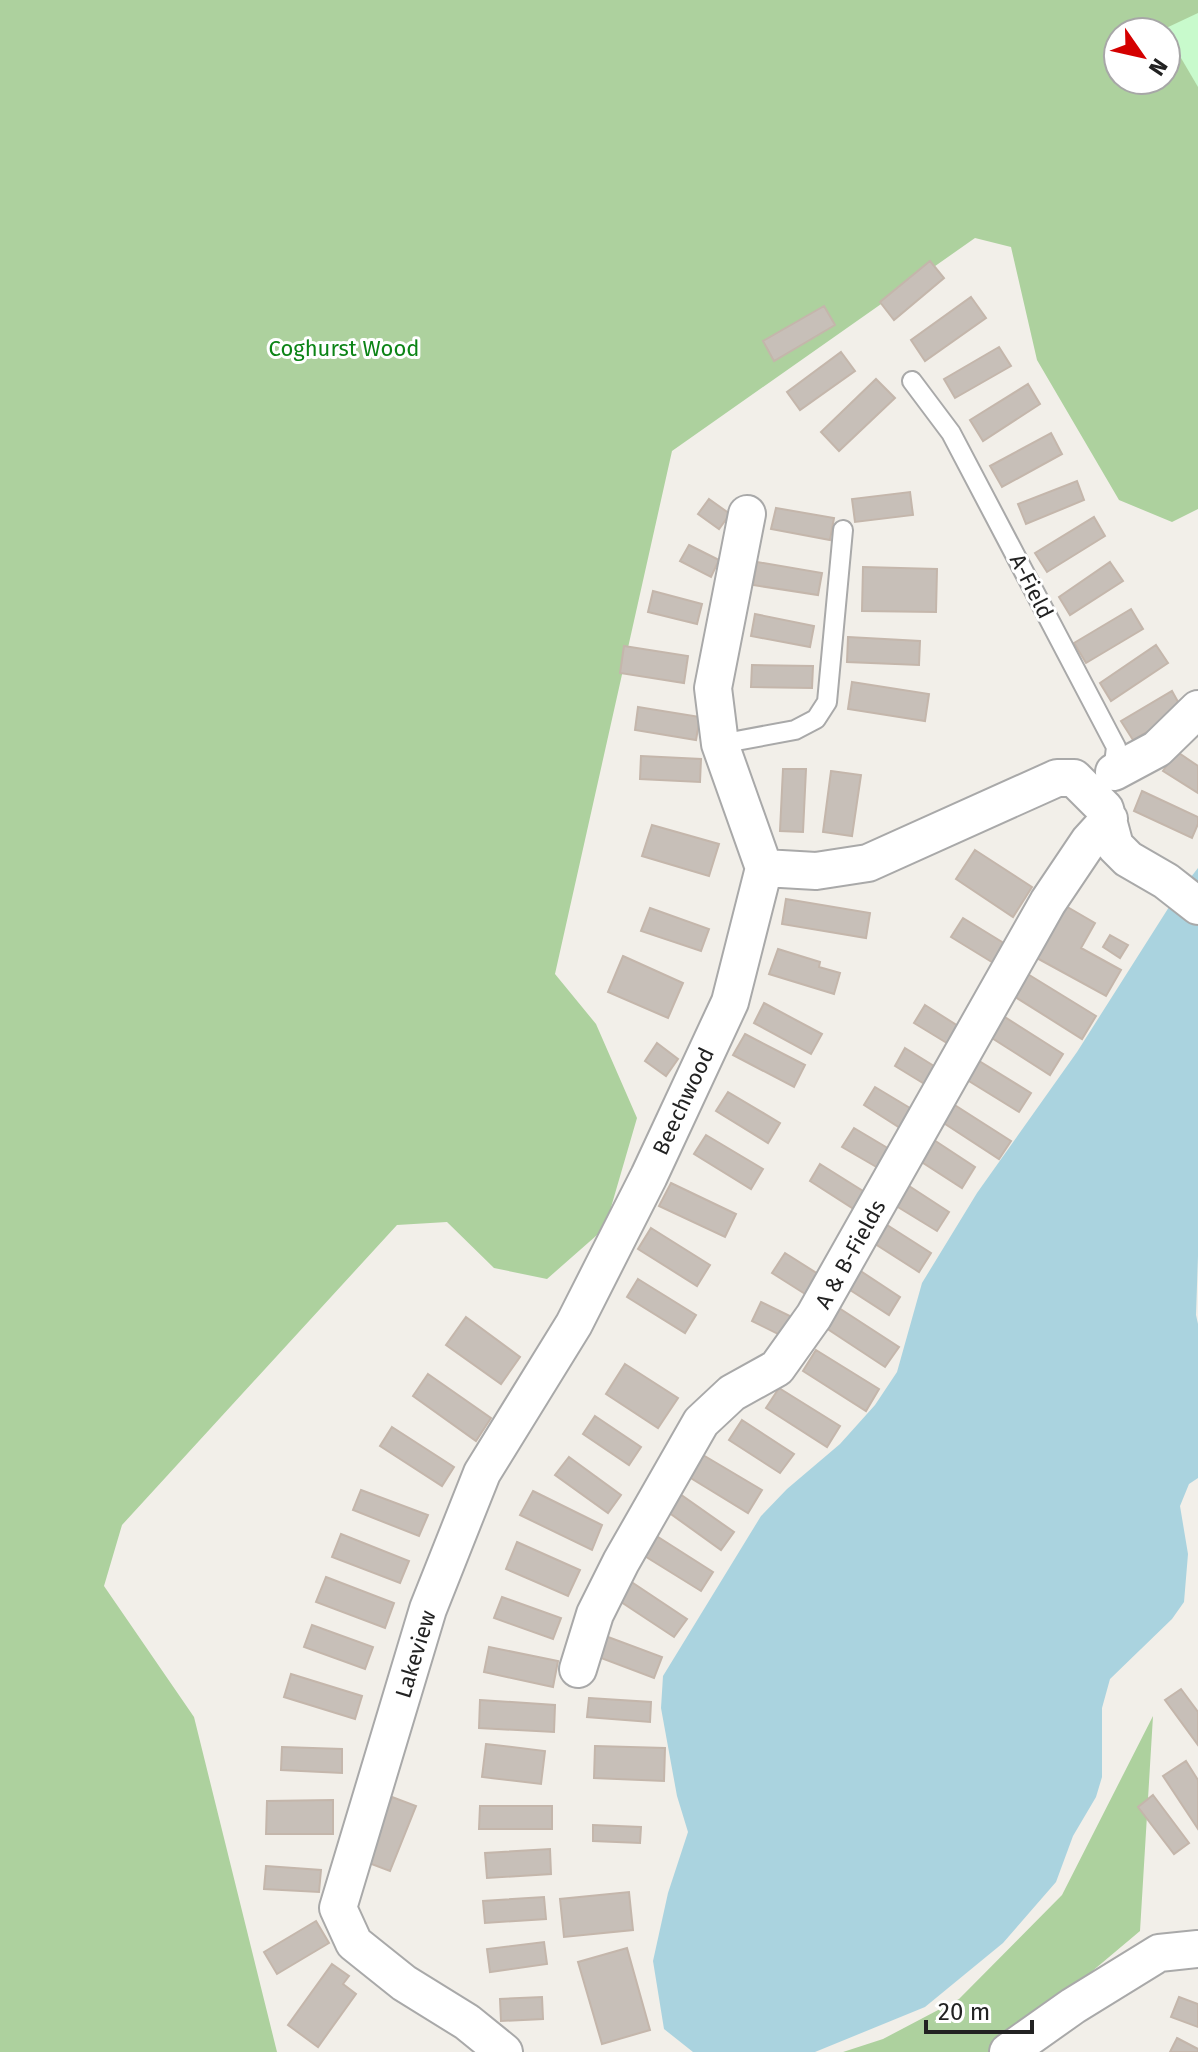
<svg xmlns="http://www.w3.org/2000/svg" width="1198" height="2052" font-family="'Fira Sans',sans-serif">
<rect width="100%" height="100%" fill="#f2efe9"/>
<!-- forest -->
<path fill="#add19e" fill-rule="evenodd" d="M 0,0 L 1198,0 L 1198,509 L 1172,522 L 1119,500 L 1037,360 L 1011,247 L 975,238 L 672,451 L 555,974 L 596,1024 L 637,1118 L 605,1228 L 547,1279 L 494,1268 L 447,1222 L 397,1225 L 122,1525 L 104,1586 L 194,1717 L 277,2052 L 0,2052 ZM 1118,32 L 1166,32 L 1166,80 L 1118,80 Z
M 1153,1716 L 1140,1931 L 996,2052 L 843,2052 L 883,2039 L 959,1999 L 1062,1895 Z"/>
<!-- park -->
<path fill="#c8facc" d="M 1198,13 L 1198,87 L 1164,29 Z"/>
<!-- water -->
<path fill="#aad3df" d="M 1198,868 L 1198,1256 L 1196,1315 L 1198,1324 L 1198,1478 L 1189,1484 L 1180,1506 L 1188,1554 L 1184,1602 L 1172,1619 L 1110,1679 L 1102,1708 L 1102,1777 L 1096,1797 L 1073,1836 L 1056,1882 L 1003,1943 L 925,2007 L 815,2052 L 693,2052 L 664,2029 L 653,1961 L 668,1893 L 688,1832 L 677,1796 L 661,1708 L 663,1676 L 761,1516 L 787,1489 L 840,1444 L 875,1405 L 897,1372 L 922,1283 L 977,1193 L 1077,1052 L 1176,896 Z"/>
<!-- building -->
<path fill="#c7bfb8" stroke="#c4b6ab" stroke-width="2" d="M 930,261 L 944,278 L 894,320 L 880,302 Z
M 971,297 L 986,318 L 925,361 L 911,340 Z
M 824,306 L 835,325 L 774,361 L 763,341 Z
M 999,347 L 1011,366 L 955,398 L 944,379 Z
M 841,352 L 855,371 L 800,410 L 787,392 Z
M 876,379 L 895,398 L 839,451 L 821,432 Z
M 1028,384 L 1040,404 L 983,441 L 970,420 Z
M 1051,433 L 1062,454 L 1002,487 L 990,466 Z
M 1077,481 L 1084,500 L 1026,524 L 1018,504 Z
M 910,492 L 913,515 L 855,522 L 852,499 Z
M 709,499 L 730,514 L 719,529 L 698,514 Z
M 776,508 L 834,518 L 830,540 L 771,529 Z
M 1094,517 L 1105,536 L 1047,572 L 1035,553 Z
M 689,545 L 719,560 L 711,577 L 680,561 Z
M 757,562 L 822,573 L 818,595 L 753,585 Z
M 1110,562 L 1123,581 L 1070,615 L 1059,597 Z
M 863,567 L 937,569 L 936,612 L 862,611 Z
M 653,591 L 702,604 L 697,624 L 648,612 Z
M 1131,609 L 1143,629 L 1086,663 L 1074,643 Z
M 755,614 L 814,626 L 810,647 L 751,636 Z
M 848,637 L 920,641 L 919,665 L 847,662 Z
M 1156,645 L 1168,663 L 1111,701 L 1100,683 Z
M 624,646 L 688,656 L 684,683 L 620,673 Z
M 752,665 L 813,666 L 812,688 L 751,687 Z
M 852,682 L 929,694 L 925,721 L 848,709 Z
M 1172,691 L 1183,711 L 1133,740 L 1121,721 Z
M 638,707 L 700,717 L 696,740 L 635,730 Z
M 1176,751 L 1198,766 L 1198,793 L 1163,771 Z
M 641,756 L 701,759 L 700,782 L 640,779 Z
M 783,769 L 806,769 L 803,832 L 780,831 Z
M 831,771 L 861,775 L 852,836 L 823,832 Z
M 1142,791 L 1198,817 L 1198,824 L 1192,838 L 1134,811 Z
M 652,825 L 719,844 L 709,876 L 642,856 Z
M 975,850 L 1032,887 L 1013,917 L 956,879 Z
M 786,899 L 870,913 L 866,938 L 782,924 Z
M 1064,905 L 1095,923 L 1081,948 L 1121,970 L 1106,996 L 1035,957 Z
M 650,908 L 709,929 L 701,951 L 641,931 Z
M 963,918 L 1007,945 L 995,964 L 951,937 Z
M 1110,935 L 1128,945 L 1120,958 L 1103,947 Z
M 778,949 L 820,962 L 819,967 L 840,973 L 834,994 L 769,974 Z
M 623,956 L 683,983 L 668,1018 L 608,992 Z
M 1026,973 L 1096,1016 L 1082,1039 L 1012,995 Z
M 764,1003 L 822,1034 L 811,1054 L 754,1023 Z
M 925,1005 L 966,1031 L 955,1048 L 914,1023 Z
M 1000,1014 L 1063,1054 L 1050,1075 L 987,1035 Z
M 745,1034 L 805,1065 L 794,1087 L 733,1055 Z
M 657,1043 L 678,1059 L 666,1076 L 645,1061 Z
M 905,1048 L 942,1071 L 931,1088 L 895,1066 Z
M 976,1059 L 1031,1093 L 1019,1112 L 964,1078 Z
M 875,1087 L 920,1114 L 908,1133 L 864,1105 Z
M 728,1092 L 780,1123 L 768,1143 L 716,1111 Z
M 950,1102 L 1011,1141 L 999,1159 L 939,1120 Z
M 854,1128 L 896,1153 L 885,1172 L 842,1147 Z
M 706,1135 L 763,1169 L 751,1189 L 694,1154 Z
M 934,1140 L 975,1167 L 962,1188 L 920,1161 Z
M 820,1164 L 871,1196 L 860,1213 L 810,1181 Z
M 671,1183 L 736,1214 L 725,1237 L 659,1206 Z
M 906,1184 L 949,1212 L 937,1231 L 893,1204 Z
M 884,1223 L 931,1253 L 919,1272 L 872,1242 Z
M 651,1228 L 710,1265 L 697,1286 L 638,1249 Z
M 785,1253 L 826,1279 L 813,1299 L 772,1273 Z
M 859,1270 L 900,1297 L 889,1315 L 847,1288 Z
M 638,1279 L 696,1315 L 685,1333 L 627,1297 Z
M 761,1302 L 800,1321 L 790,1340 L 752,1321 Z
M 839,1308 L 899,1347 L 885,1367 L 826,1328 Z
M 466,1317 L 520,1357 L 501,1384 L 446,1345 Z
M 816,1350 L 879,1389 L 866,1411 L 803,1371 Z
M 625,1364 L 678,1398 L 658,1428 L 606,1394 Z
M 428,1374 L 491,1418 L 476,1441 L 413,1396 Z
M 779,1388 L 840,1426 L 827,1447 L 766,1408 Z
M 595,1416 L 641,1447 L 629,1465 L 583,1434 Z
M 742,1420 L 794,1454 L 780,1473 L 729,1440 Z
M 392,1427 L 454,1467 L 442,1486 L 380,1446 Z
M 703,1455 L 762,1490 L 748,1513 L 689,1477 Z
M 569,1457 L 621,1495 L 608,1513 L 555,1475 Z
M 361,1490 L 428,1515 L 419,1536 L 353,1510 Z
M 533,1491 L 602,1525 L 592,1550 L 520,1515 Z
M 680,1494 L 734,1532 L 721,1550 L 668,1512 Z
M 341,1534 L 409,1561 L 400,1583 L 332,1557 Z
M 655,1535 L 713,1572 L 701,1591 L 643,1555 Z
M 517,1542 L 580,1570 L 568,1596 L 506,1569 Z
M 326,1577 L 394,1603 L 385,1628 L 316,1602 Z
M 627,1579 L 687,1619 L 674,1637 L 615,1598 Z
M 502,1597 L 561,1618 L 553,1639 L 494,1618 Z
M 312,1625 L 373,1647 L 365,1669 L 304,1647 Z
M 600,1634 L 662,1657 L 654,1678 L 593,1655 Z
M 489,1647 L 558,1661 L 553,1687 L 484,1672 Z
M 291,1674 L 362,1696 L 355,1719 L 284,1697 Z
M 1181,1689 L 1198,1712 L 1198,1745 L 1165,1700 Z
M 589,1698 L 651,1702 L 650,1722 L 587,1717 Z
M 480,1700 L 555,1705 L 554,1732 L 479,1728 Z
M 486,1744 L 545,1751 L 541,1784 L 482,1777 Z
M 595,1746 L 665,1748 L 664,1781 L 594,1778 Z
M 282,1747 L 342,1749 L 342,1773 L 281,1770 Z
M 1186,1761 L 1198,1780 L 1198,1829 L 1163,1776 Z
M 1153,1795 L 1189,1843 L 1174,1854 L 1138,1807 Z
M 392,1797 L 416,1806 L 390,1871 L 366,1862 Z
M 333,1800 L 333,1834 L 266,1834 L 267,1801 Z
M 480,1806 L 552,1806 L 552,1829 L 479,1829 Z
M 593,1825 L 641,1827 L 640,1843 L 593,1841 Z
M 550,1849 L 551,1874 L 487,1878 L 485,1853 Z
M 266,1866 L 321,1870 L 319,1892 L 264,1889 Z
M 629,1892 L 633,1930 L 564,1937 L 560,1899 Z
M 544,1897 L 546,1919 L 485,1923 L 483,1901 Z
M 316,1921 L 329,1943 L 277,1974 L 264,1952 Z
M 544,1942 L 547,1964 L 490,1972 L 487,1949 Z
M 627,1948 L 650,2030 L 602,2044 L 578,1962 Z
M 332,1964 L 349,1976 L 343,1984 L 356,1994 L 318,2047 L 288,2025 Z
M 542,1997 L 543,2019 L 501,2021 L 500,1999 Z
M 1179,1997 L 1198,2004 L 1198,2027 L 1171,2017 Z
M 1177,2038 L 1198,2049 L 1198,2052 L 1170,2052 Z"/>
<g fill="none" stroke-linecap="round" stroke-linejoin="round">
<defs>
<path id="lane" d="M 912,381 L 951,433 L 1116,747 L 1113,773
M 720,744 L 795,730 L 816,719 L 827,702 L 843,530"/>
<path id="street" d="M 747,514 L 713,688 L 720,744 L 764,868 L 816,871 L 868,863 L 1057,778 L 1074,778 L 1105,809 L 1115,846 L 1128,859 L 1166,881 L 1198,906
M 1114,772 L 1157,749 L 1198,709
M 578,1669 L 595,1614 L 621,1562 L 701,1422 L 732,1393 L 777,1368 L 814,1316 L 1048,902 L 1089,841 L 1109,819
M 504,2052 L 467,2022 L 404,1983 L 354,1943 L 338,1908 L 428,1609 L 482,1473 L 574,1324 L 649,1176 L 730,1002 L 764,868
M 1008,2052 L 1073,2006 L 1159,1953 L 1198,1949"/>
</defs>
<!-- lane casing -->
<use href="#lane" stroke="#a9a9a9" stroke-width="22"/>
<!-- street casing -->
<use href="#street" stroke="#a9a9a9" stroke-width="40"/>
<!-- lane -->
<use href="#lane" stroke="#fff" stroke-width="18"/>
<!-- street -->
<use href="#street" stroke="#fff" stroke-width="36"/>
</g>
<g text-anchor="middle" stroke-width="6" stroke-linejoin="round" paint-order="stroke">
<!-- park labels -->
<g font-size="22" fill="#0c8416" stroke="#fff">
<text x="344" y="356">Coghurst Wood</text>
</g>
<!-- street labels -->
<g font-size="22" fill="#222" stroke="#fff">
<text transform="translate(1032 586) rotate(63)" y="8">A-Field</text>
<text transform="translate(683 1101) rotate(-65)" y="8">Beechwood</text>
<text transform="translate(850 1254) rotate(-61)" y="8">A &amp; B-Fields</text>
<text transform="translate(415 1654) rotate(-73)" y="8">Lakeview</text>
</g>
</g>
<!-- north arrow -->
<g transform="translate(1142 56) rotate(124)"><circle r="38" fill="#ffffff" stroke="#a7a7a7" stroke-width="2"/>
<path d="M0-6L14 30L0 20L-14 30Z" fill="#d40000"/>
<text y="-12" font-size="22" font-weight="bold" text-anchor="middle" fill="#222222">N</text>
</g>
<!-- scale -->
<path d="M926 2020v12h106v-12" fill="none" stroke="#222222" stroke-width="4"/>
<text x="938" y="2020" font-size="24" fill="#222222" stroke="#ffffff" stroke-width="6" paint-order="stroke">20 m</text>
</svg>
